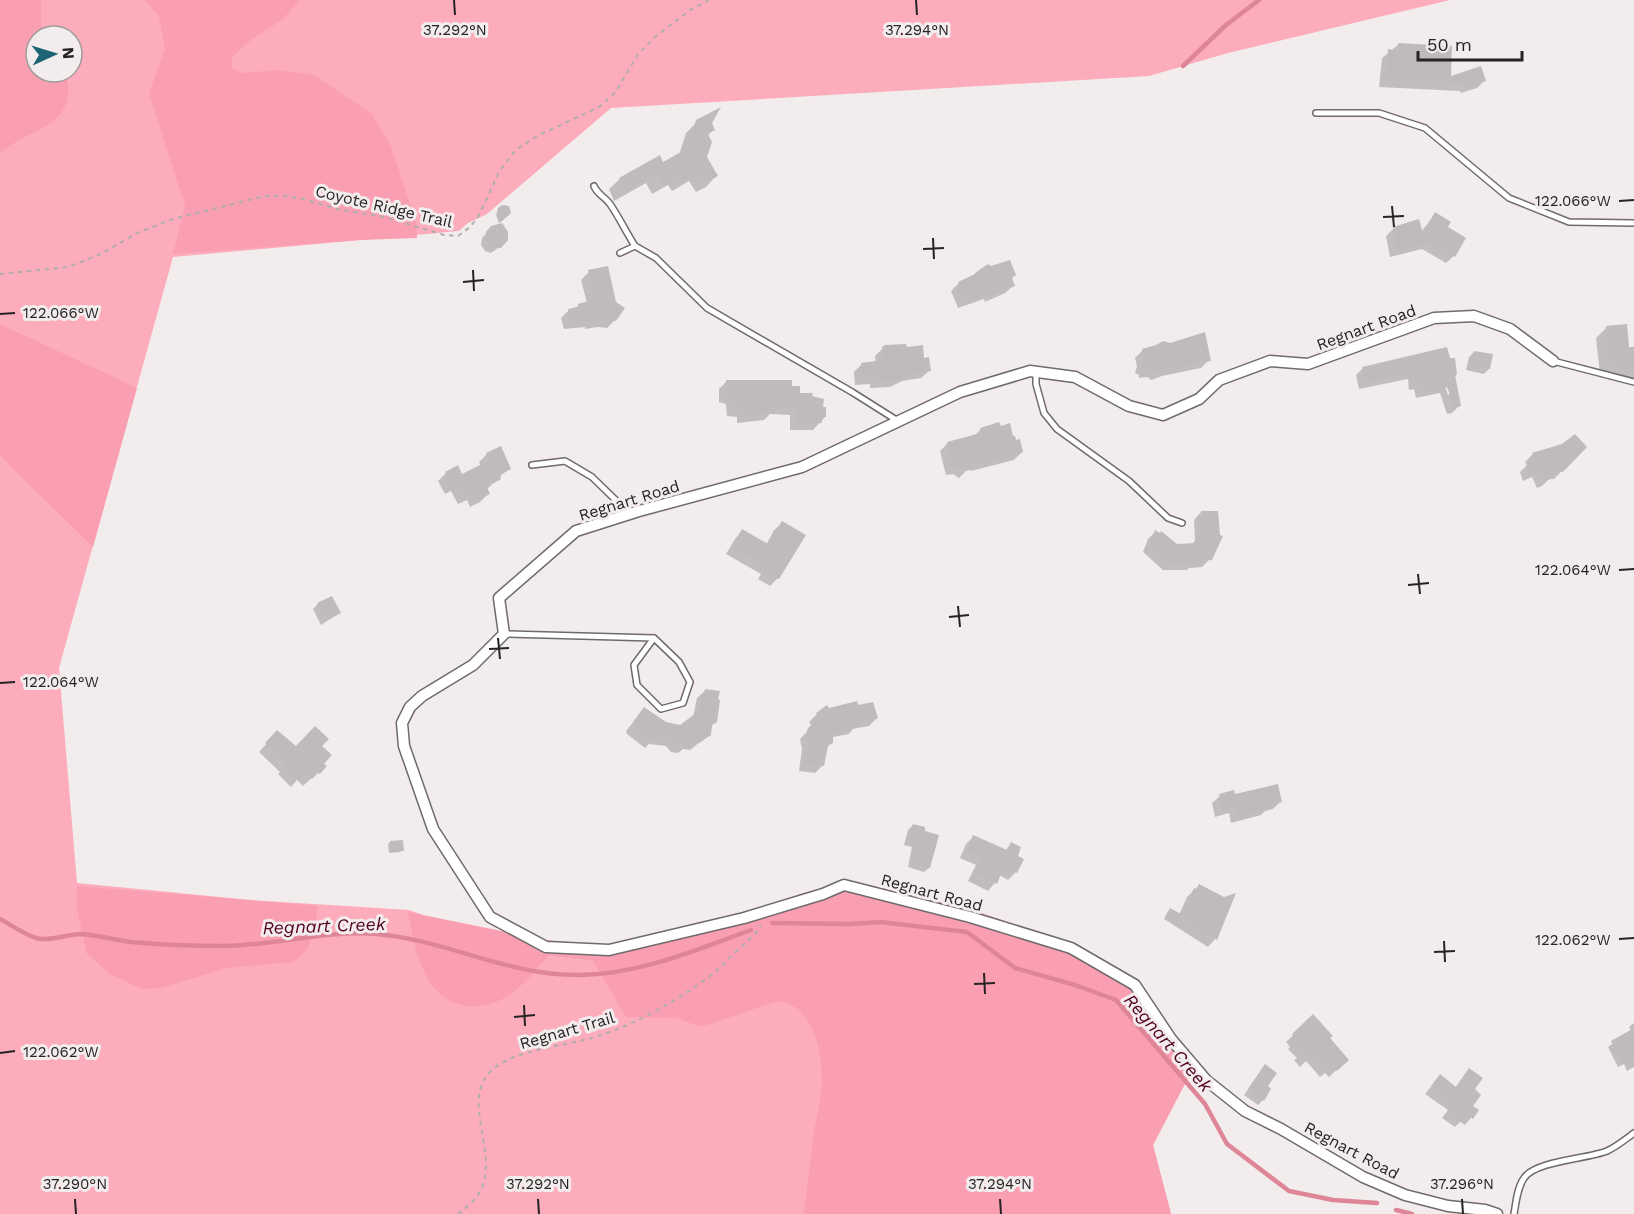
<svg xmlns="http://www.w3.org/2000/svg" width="1634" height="1214" font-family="'Work Sans',sans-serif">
<rect width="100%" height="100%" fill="#f2eced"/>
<!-- green -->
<path fill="#fdacbc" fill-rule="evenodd" d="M 0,0 L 1450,0 L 1228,53 L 1149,76 L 611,108 L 487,214 L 468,223 L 459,231 L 173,257 L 59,668 L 77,883 L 251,900 L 409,910 L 543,958 L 547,956 L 593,961 L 1188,1078 L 1153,1145 L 1171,1214 L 0,1214 ZM 36,36 L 72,36 L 72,72 L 36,72 Z"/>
<!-- forest -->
<path fill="#fa9fb2" d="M 0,0 L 41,0 L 41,25 L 47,36 L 36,36 L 36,72 L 66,72 C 79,128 32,126 0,153 Z
M 145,0 L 300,0 L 283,19 L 251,40 L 232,57 L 231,67 L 240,73 L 279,70 L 314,75 L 372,114 L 391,146 L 416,223 L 417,238 L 360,240 L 173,254 L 185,206 L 149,93 L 165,49 L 159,17 Z
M 0,324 L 137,388 L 93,547 L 9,465 L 0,454 Z
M 861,883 L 969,909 L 1071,943 L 1138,983 L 1177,1039 L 1188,1078 L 1153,1145 L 1171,1214 L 804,1214 C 807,1186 811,1159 814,1131 C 816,1119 819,1107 821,1095 C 825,1063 817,1004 777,1001 L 707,1025 L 698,1026 L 676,1018 L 626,1017 L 593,961 L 548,956 C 536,970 524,985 508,996 C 486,1010 454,1011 436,990 C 418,970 413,937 408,912 L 546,940 L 609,946 L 760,909 L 803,893 Z
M 77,886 L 318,906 L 315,927 L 309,946 L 301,956 L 292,962 L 227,968 L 161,988 L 142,989 L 110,974 L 87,954 L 77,909 Z"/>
<!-- shadow -->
<path fill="#0003" fill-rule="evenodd" d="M 1399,44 L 1449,78 L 1484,81 L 1477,88 L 1461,93 L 1460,91 L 1379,87 L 1382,58 Z
M 697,122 L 711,123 L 713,130 L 707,136 L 706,157 L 716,176 L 706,187 L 696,192 L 689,181 L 672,191 L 668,185 L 652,194 L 646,183 L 614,201 L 609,189 L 620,179 L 663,164 L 679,155 L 686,133 Z
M 499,209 L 509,214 L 499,223 L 496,215 Z
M 1435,214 L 1446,228 L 1454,256 L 1446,263 L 1422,249 L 1390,257 L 1386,236 L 1394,228 L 1421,232 Z
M 492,228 L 505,243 L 491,253 L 485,251 L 481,245 L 482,238 Z
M 589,272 L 615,320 L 607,328 L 598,327 L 585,329 L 585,327 L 564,329 L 561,318 L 569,310 L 587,303 L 581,280 Z
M 1011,278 L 1013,286 L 1005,293 L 985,302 L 984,299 L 958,308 L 951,291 L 959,283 Z
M 1607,327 L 1628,348 L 1634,347 L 1634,378 L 1611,380 L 1603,374 L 1600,374 L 1596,338 Z
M 883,348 L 923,360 L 929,371 L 921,378 L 902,381 L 890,387 L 870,388 L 870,384 L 855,385 L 854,372 L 862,364 L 876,363 L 875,356 Z
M 1143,350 L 1209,360 L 1201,368 L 1162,376 L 1151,380 L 1147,377 L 1139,378 L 1139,375 L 1135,373 L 1137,366 L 1135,358 Z
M 1474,352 L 1489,369 L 1484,374 L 1466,370 L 1469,357 Z
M 1363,368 L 1456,375 L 1454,377 L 1459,406 L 1452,413 L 1447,414 L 1440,393 L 1416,398 L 1414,389 L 1409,390 L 1408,379 L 1359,389 L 1356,375 ZM 1443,380 L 1449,387 L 1449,395 L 1448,395 Z
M 727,381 L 790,387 L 799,394 L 811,398 L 821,408 L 825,417 L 813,430 L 790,430 L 790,415 L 770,414 L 764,420 L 737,423 L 737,417 L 727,416 L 726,404 L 719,402 L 719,389 Z
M 981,429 L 1012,438 L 1022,452 L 1014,460 L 971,471 L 968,469 L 959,478 L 953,474 L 946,475 L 940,451 L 948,443 L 974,436 Z
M 1585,447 L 1554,479 L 1549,479 L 1542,486 L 1537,488 L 1532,477 L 1523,481 L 1520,472 L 1527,465 L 1525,462 L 1533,454 Z
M 487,454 L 509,468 L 486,490 L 488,494 L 480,502 L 470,507 L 467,500 L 458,504 L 451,491 L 445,494 L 438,481 L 446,473 L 461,476 L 481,466 L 479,462 Z
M 1201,512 L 1210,559 L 1202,567 L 1189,568 L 1187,570 L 1163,570 L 1143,552 L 1148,539 L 1155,532 L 1176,545 L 1192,545 L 1195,540 L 1194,520 Z
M 782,523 L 778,578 L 770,586 L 758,579 L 761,574 L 726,554 L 735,539 L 742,531 L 766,545 L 774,530 Z
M 318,604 L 339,613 L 321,625 L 313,609 Z
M 705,691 L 711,726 L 710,734 L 690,750 L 683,749 L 678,753 L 671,752 L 666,746 L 649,744 L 645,748 L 627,734 L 626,731 L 644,709 L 665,724 L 681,726 L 693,717 L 697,698 Z
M 857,707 L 877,718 L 869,726 L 853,729 L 849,734 L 833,737 L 826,747 L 823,765 L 815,773 L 799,771 L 802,749 L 800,739 L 812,726 L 809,722 L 817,714 L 828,709 Z
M 277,732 L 296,748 L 317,773 L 303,786 L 297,780 L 291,787 L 278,774 L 280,772 L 259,752 Z
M 1220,796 L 1234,796 L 1281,801 L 1273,809 L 1265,811 L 1261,815 L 1231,823 L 1229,813 L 1215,817 L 1212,803 Z
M 913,825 L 923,832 L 937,836 L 929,868 L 924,872 L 908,867 L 912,847 L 904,845 L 908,830 Z
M 973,837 L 1005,851 L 1011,844 L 1016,856 L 1016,872 L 1008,880 L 999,875 L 995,883 L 988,891 L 968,881 L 976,865 L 960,858 L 966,844 Z
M 390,842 L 402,850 L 400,852 L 389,853 L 388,844 Z
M 1199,886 L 1224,899 L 1233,895 L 1215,939 L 1208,947 L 1164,919 L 1168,912 L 1179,915 L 1187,897 Z
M 1313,1016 L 1347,1060 L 1329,1077 L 1325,1073 L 1320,1077 L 1306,1061 L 1300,1067 L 1294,1060 L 1297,1058 L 1288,1049 L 1290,1047 L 1286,1042 Z
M 1634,1023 L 1634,1067 L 1627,1071 L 1624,1064 L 1618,1067 L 1608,1047 L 1631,1031 L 1629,1027 Z
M 1469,1070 L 1473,1090 L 1471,1106 L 1477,1111 L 1465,1125 L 1460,1122 L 1455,1127 L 1442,1118 L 1448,1110 L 1425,1094 L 1434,1083 L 1455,1088 Z
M 1261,1071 L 1266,1086 L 1263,1100 L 1258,1105 L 1244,1095 Z"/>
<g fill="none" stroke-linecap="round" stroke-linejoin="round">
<!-- stream -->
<path stroke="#de8698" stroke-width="4.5" d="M 1183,66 L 1226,25 L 1259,0
M 0,919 C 11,925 24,934 36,938 C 50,942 67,934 81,934 C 98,935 115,940 131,942 C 163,945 195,946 226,946 C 276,945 326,930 376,934 C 448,940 507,976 580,975 C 640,974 696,950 751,930
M 772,923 L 850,924 L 880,922 L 967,932 L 1015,968 L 1075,985 L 1116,1000 L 1205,1104 L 1227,1144 L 1289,1191 L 1333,1200 L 1377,1203
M 1396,1210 L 1412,1214"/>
</g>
<!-- building -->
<path fill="#c0babb" d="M 1398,43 L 1452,46 L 1451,76 L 1481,66 L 1486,81 L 1468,87 L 1467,84 L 1402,79 L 1402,81 L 1386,80 L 1388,49 L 1398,51 Z
M 721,107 L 712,123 L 715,130 L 708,134 L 712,142 L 707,157 L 718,176 L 707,182 L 700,172 L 683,181 L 679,176 L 663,184 L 657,174 L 625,191 L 619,178 L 660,155 L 663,162 L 688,148 L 696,120 Z
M 502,205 L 509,206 L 511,213 L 501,222 L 497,212 L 498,208 Z
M 1435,212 L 1451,222 L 1448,227 L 1466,238 L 1455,257 L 1430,242 L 1397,250 L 1393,227 L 1419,219 L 1423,233 Z
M 502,223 L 508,232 L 508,240 L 501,248 L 493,248 L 485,240 L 486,232 L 491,226 Z
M 1010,260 L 1016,275 L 1012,278 L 1015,286 L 993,295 L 992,292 L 966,302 L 958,282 L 975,274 L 975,273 L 988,264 L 991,266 Z
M 608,266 L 616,302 L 625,308 L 616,321 L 607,320 L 592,323 L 592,320 L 579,322 L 578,320 L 571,322 L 568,309 L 578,307 L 578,304 L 595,299 L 588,270 Z
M 1627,324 L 1629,347 L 1634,347 L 1634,369 L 1622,370 L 1614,364 L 1610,364 L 1606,326 Z
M 1205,332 L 1211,361 L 1171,368 L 1160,373 L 1156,370 L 1147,372 L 1146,367 L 1142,366 L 1142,361 L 1144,357 L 1142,349 L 1156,345 L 1163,341 L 1170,343 Z
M 906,344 L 907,347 L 923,345 L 924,358 L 929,357 L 931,371 L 907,374 L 907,377 L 888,381 L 887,380 L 878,381 L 877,377 L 863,378 L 861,363 L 883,360 L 882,347 L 885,345 Z
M 1447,347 L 1450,358 L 1455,358 L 1457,375 L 1455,375 L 1461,406 L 1455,408 L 1447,387 L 1423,392 L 1421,383 L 1416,383 L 1414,372 L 1366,382 L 1362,367 Z
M 1474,351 L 1493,354 L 1490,369 L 1470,366 Z
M 726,380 L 792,380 L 792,386 L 800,386 L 800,393 L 813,393 L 812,396 L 824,399 L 823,407 L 826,407 L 826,417 L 822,417 L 822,423 L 797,423 L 797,408 L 773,407 L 773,413 L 757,413 L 756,416 L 744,416 L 744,410 L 734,409 L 734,397 L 726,395 Z
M 999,422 L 1001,426 L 1010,423 L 1013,436 L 1015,436 L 1016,440 L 1020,439 L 1023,452 L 979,464 L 974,461 L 968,471 L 961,467 L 954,468 L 947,442 L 981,433 L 980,428 Z
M 1575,434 L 1587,447 L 1563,472 L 1549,472 L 1551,479 L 1545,481 L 1540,470 L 1531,474 L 1527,463 L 1535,460 L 1532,453 L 1562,444 Z
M 501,446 L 511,469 L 500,475 L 501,479 L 487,487 L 490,494 L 478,500 L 475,493 L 466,497 L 459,485 L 453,487 L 445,472 L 458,465 L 462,474 L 490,460 L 486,453 Z
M 1201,511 L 1218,511 L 1220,535 L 1223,536 L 1212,560 L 1196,561 L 1196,563 L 1171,563 L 1150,544 L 1155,530 L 1160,533 L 1161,531 L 1177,544 L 1196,543 L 1202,531 Z
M 782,521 L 806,535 L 779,579 L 764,571 L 767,566 L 732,546 L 742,529 L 768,544 Z
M 332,596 L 341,613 L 326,621 L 317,603 Z
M 705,689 L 720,691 L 718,699 L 720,700 L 717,722 L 712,725 L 711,735 L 699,743 L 692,742 L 687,746 L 679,744 L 674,738 L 657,736 L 653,741 L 634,726 L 633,722 L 644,707 L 666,722 L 680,725 L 700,710 Z
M 857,701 L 858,705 L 873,702 L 878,718 L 858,723 L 858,726 L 842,730 L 833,736 L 833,743 L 828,746 L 824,766 L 806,763 L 809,741 L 807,730 L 809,727 L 820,719 L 816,713 L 827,705 L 829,708 Z
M 315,726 L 329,739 L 322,746 L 332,755 L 324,764 L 327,766 L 320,774 L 318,773 L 312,779 L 305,773 L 300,780 L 284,766 L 286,763 L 265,743 L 277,730 L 296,746 Z
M 1278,784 L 1282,802 L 1270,804 L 1271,807 L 1239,816 L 1236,806 L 1223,810 L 1219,794 L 1234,790 L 1235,794 Z
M 913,824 L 925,827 L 925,831 L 939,835 L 930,868 L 912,863 L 916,843 L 908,840 Z
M 973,835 L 1007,850 L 1011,842 L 1021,847 L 1018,856 L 1024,859 L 1017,873 L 1004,867 L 997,884 L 975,873 L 983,857 L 967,850 Z
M 403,840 L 404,851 L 390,852 L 390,841 Z
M 1199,884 L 1224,897 L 1236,893 L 1217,940 L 1180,918 L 1194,888 L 1196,889 Z
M 1170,908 L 1181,914 L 1176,924 L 1165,917 Z
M 1313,1014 L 1333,1036 L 1330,1038 L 1349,1060 L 1337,1071 L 1333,1067 L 1329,1070 L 1315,1055 L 1308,1061 L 1300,1052 L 1304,1049 L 1295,1040 L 1297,1039 L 1292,1034 Z
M 1634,1028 L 1634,1059 L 1622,1064 L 1611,1041 Z
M 1265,1064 L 1277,1073 L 1268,1086 L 1271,1089 L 1264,1101 L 1248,1089 Z
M 1469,1068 L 1483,1078 L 1475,1089 L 1481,1095 L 1473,1106 L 1479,1110 L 1473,1119 L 1467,1115 L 1463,1121 L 1447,1111 L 1453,1103 L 1431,1086 L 1440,1074 L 1456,1087 Z"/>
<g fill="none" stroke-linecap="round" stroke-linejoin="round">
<defs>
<path id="lane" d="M 1316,113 L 1379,113 L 1425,128 L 1509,198 L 1569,222 L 1634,223
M 594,186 C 597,194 605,197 610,204 C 619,217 626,232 635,246
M 620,253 L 635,246 L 656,258 L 707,308 L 852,392 L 898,421
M 1553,361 L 1634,382
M 1036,372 L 1036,384 L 1044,413 L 1057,429 L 1129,481 L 1168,518 L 1182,523
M 532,465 L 565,461 L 592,477 L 629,513
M 504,634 L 654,638 L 679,662 L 690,682 L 683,703 L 661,709 L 637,685 L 634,665 L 654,638
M 1514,1214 C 1516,1203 1517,1188 1524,1178 C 1535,1161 1587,1159 1607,1151 C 1616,1147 1626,1139 1634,1133"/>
<path id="street" d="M 1497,1214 L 1485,1210 L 1448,1206 L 1405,1195 L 1363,1177 L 1281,1129 L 1245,1111 L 1206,1080 L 1171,1039 L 1135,985 L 1071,948 L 970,917 L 844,885 L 823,894 L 744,918 L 609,950 L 546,947 L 490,917 L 433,829 L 404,746 L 402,723 L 410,707 L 422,696 L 473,665 L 504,634 L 499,598 L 576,531 L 639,511 L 802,467 L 960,392 L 1030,371 L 1075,377 L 1129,406 L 1163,415 L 1199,399 L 1219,380 L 1270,361 L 1308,364 L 1434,318 L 1474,316 L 1510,329 L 1553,361"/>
</defs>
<!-- lane casing -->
<use href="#lane" stroke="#6f6a6b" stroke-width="8"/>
<!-- street casing -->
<use href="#street" stroke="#6f6a6b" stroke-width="13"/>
<!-- path -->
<path stroke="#b2adae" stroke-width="2" stroke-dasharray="4.5 4.5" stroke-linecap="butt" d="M 0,274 L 68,267 L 101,254 L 137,233 L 173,219 L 265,196 L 284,196 L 303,199 L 337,209 L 384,217 L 444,235 L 458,236 L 470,227 L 478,217 L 500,170 L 517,149 L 537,136 L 599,107 L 615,93 L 638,54 L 655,37 L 690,10 L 709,0
M 458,1214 C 467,1207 478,1198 482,1187 C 497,1152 462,1100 490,1072 C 510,1051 561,1046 588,1039 C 631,1027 674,1003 710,976 C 721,968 729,957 740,948 C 749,939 754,937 761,925"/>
<!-- lane -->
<use href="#lane" stroke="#fff" stroke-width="5"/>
<!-- street -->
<use href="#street" stroke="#fff" stroke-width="10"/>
</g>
<!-- ticks -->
<path fill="none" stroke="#252323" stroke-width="2" d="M 454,0 L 455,15M 916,0 L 917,15M 1619,201 L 1634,200M 1392,206 L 1394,227M 1383,217 L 1404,216M 933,238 L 934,259M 923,249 L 944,248M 473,270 L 474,291M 463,282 L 484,280M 0,314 L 15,313M 1619,570 L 1634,569M 1418,574 L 1420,594M 1408,585 L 1429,583M 958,606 L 960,627M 949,617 L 969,615M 498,638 L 500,659M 489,649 L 509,648M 0,683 L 15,682M 1619,939 L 1634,938M 1444,941 L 1445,962M 1434,952 L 1455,951M 984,973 L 985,994M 974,984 L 995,983M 524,1005 L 525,1026M 514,1017 L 535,1015M 0,1053 L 15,1051M 75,1199 L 76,1214M 538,1199 L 539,1214M 1000,1199 L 1001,1214M 1462,1199 L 1463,1214"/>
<g text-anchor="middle" stroke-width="6" stroke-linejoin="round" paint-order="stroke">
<!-- street labels -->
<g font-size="16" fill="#252323" stroke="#f2eced">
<text transform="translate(384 206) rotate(13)" y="6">Coyote Ridge Trail</text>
<text transform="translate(1366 327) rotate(-20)" y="6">Regnart Road</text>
<text transform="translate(629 500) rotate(-17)" y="6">Regnart Road</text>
<text transform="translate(932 892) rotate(15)" y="6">Regnart Road</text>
<text transform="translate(567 1030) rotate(-16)" y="6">Regnart Trail</text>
<text transform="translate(1352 1150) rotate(28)" y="6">Regnart Road</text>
</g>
<!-- water labels -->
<g font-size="18" font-style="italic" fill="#530121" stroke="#f2eced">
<text transform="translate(324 926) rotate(-2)" y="6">Regnart Creek</text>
<text transform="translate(1168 1043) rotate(49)" y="6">Regnart Creek</text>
</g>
</g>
<g font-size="15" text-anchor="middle" fill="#252323" stroke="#f2eced" stroke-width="6" stroke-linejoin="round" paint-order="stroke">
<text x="455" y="35">37.292°N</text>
<text x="917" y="35">37.294°N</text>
<text x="1573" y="206">122.066°W</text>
<text x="61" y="318">122.066°W</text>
<text x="1573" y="575">122.064°W</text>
<text x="61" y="687">122.064°W</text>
<text x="1573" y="945">122.062°W</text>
<text x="61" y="1057">122.062°W</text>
<text x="75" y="1189">37.290°N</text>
<text x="538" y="1189">37.292°N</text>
<text x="1000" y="1189">37.294°N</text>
<text x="1462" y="1189">37.296°N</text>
</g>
<!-- north arrow -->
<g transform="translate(54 54) rotate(86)"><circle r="28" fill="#f2eced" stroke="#a09c9c" stroke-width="1.5"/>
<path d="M0-4.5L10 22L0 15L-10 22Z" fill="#1e6474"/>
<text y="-9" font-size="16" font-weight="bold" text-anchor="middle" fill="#252323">N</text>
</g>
<!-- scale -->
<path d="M1418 51v9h104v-9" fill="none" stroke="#252323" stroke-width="3"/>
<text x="1427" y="51" font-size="18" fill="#252323" stroke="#f2eced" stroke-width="4.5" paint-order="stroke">50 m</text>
</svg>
